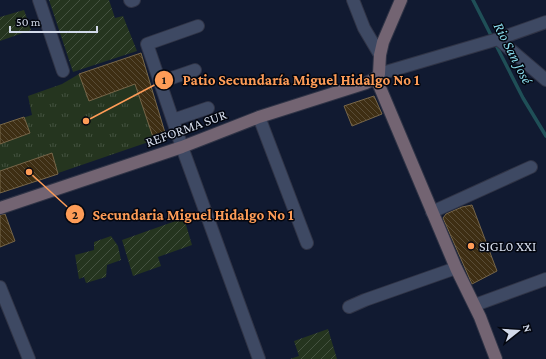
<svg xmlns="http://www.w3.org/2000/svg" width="546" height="359" font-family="'Crimson Pro',serif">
<defs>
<pattern id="park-tufts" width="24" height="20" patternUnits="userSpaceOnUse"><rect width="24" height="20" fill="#25351f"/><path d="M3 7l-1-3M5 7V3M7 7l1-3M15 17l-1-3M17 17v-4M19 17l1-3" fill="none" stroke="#445240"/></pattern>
<pattern id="garden-furrows" width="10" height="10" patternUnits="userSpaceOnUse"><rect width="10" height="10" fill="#25351f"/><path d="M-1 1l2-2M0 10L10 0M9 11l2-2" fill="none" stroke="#445240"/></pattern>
<pattern id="building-back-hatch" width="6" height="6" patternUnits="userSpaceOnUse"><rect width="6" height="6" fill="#3e2e13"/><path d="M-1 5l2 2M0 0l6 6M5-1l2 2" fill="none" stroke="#594c36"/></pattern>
</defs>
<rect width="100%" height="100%" fill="#111a31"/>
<!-- park -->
<path fill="url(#park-tufts)" d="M 141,53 L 166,136 L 0,193 L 0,125 L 32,115 L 28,96 L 62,84 L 79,74 Z"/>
<!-- garden -->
<path fill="url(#garden-furrows)" d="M 49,0 L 109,0 L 115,18 L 123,16 L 137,51 L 73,72 Z
M 24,10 L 31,30 L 0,41 L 0,17 Z
M 184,218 L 192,245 L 158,257 L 161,266 L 133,276 L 122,240 Z
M 111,236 L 118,246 L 121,260 L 107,265 L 106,277 L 86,283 L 84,277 L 79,279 L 75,255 L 94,250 L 94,242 Z
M 328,329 L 337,359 L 290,359 L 299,356 L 294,341 Z"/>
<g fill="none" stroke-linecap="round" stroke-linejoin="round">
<!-- stream -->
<path stroke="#1f4f57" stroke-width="3.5" d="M 473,0 L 523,98 L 546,136"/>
</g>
<!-- building -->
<path fill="url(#building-back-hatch)" stroke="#776649" d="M 141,53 L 166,136 L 154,140 L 135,84 L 89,101 L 79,74 Z
M 374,96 L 382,114 L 352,126 L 344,106 Z
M 24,117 L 30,133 L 0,144 L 0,125 Z
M 52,153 L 58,174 L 0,193 L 0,171 Z
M 472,205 L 497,271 L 472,284 L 443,218 L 446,214 L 462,207 Z
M 5,214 L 15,241 L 0,247 L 0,215 Z"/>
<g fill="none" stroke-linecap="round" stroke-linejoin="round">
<defs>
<path id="street" d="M 39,0 L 63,71
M 130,0 L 131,1 L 134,0
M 353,0 L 364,28 L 380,55
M 198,26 L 147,44 L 182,147 L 259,359
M 498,39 L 546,80
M 379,74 L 498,39 L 546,22
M 160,82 L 195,70
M 259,117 L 307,243
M 173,120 L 208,108
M 432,212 L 531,167
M 0,287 L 29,359
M 475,305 L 546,279
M 349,307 L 365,300 L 456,268"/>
<path id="secondary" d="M 376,78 L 456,268 L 480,317 L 496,359
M 0,208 L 182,147 L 259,117 L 366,83 L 376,78 L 379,74 L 380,55 L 383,42 L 401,0"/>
</defs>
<!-- street casing -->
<use href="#street" stroke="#303446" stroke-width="14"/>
<!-- secondary casing -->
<use href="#secondary" stroke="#303446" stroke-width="14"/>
<!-- street -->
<use href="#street" stroke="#3e4963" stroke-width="12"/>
<!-- secondary -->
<use href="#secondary" stroke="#736472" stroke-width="12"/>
</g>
<!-- markers -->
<circle fill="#fe9c57" stroke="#03060f" stroke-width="1.5" cx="471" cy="246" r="4"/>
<g text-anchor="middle" stroke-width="3" stroke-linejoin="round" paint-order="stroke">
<!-- street labels -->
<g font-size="14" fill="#d3daea" stroke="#03060f">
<text transform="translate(186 128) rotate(-20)" y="5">REFORMA SUR</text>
</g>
<!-- poi labels -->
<g font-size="14" fill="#d3daea" stroke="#03060f" text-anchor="start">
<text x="479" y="251">SIGL0 XXI</text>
</g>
<!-- water labels -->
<g font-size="15" font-style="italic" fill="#8adcec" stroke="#03060f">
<text transform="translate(513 53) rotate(63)" y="5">Rio San José</text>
</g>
</g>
<!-- callouts -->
<path fill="none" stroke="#fe9c57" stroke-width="1.5" d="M86 121L164 80M29 172L75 214"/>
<g fill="#fe9c57" stroke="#03060f" stroke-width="1.5">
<circle cx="86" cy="121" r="4"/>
<circle cx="29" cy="172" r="4"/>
<circle cx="164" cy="80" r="10"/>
<circle cx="75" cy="214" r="10"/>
</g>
<g font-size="12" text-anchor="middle" font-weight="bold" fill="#111">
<text x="164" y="84">1</text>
<text x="75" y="219">2</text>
</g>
<g font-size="15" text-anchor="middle" font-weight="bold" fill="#fe9c57" stroke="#03060f" stroke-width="3" stroke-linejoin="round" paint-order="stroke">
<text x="301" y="85">Patio Secundaría Miguel Hidalgo No 1</text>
<text x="193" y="220">Secundaria Miguel Hidalgo No 1</text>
</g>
<!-- north arrow -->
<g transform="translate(518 331) rotate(73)" stroke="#03060f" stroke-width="3" paint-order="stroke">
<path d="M0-3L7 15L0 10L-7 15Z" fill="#d3daea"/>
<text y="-6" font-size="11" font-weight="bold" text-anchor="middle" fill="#d3daea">N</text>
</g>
<!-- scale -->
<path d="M10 26v6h87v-6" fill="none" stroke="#d3daea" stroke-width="2"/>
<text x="16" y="26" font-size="12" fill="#d3daea" stroke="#03060f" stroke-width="3" paint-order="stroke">50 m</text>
</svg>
